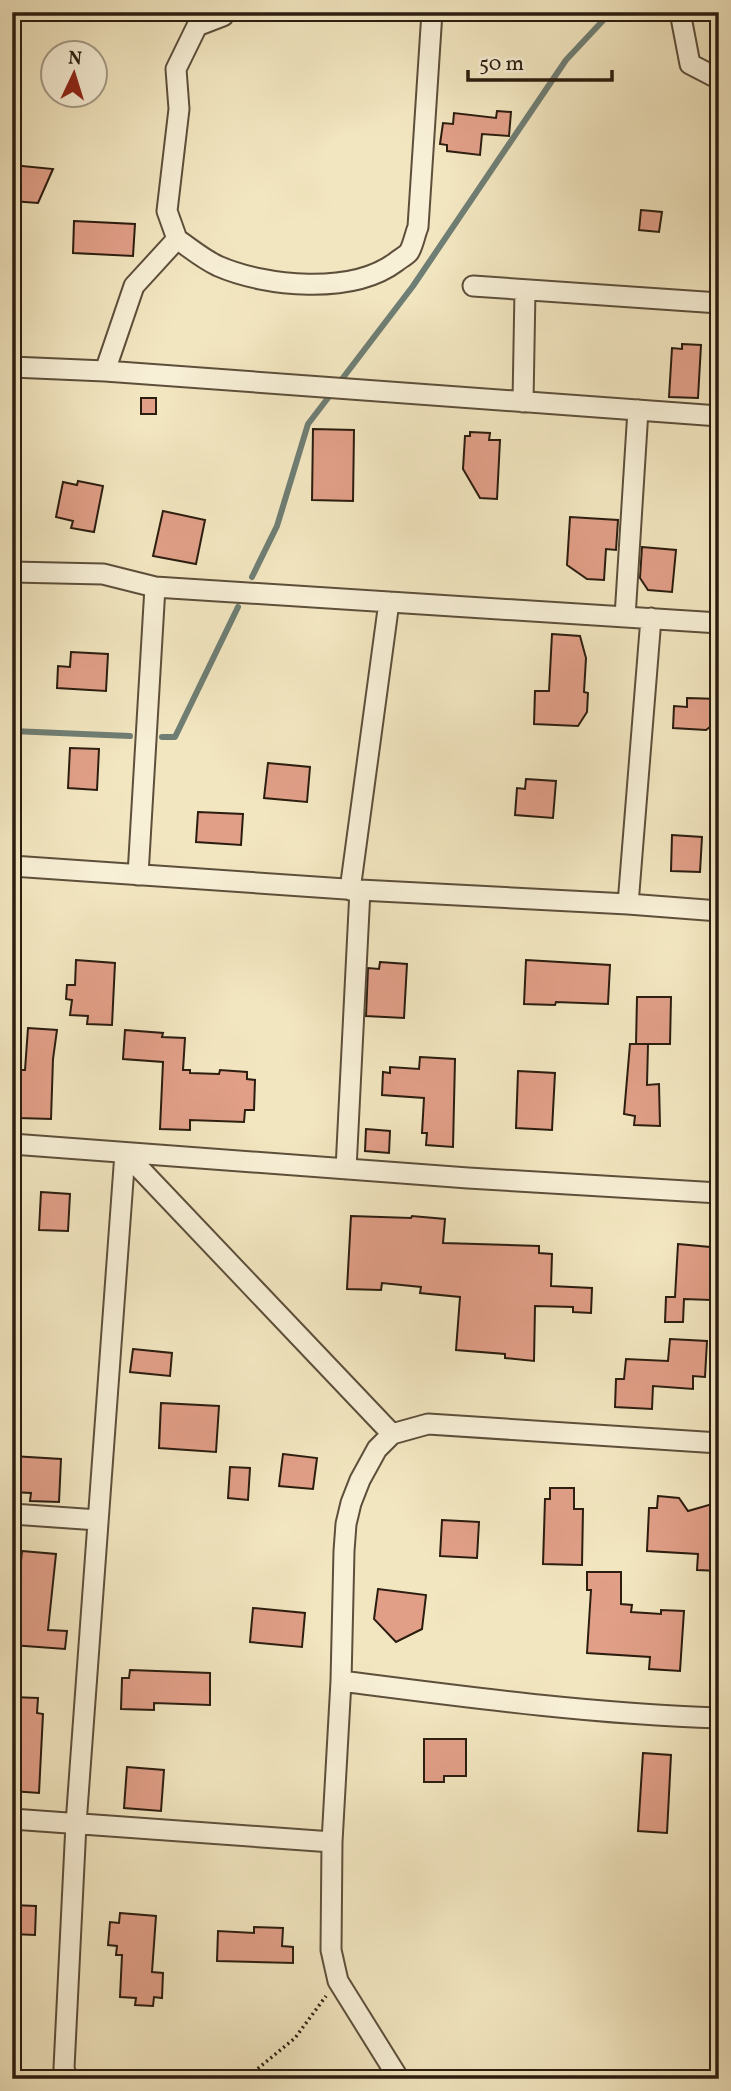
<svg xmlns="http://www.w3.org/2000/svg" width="731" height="2091" font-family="Vollkorn,serif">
<rect width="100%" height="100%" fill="#f2e6c0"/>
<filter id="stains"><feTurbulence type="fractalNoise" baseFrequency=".00286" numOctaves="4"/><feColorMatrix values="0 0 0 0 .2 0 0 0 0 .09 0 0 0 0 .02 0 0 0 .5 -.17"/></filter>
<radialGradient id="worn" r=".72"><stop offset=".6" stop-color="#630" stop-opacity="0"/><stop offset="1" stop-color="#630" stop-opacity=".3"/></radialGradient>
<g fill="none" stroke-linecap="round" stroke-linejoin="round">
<!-- stream -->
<path stroke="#6f7e74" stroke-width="6" d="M 339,383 L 413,286 L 566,60 L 611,12
M 252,577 L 277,526 L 308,424 L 331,394
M 12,731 L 130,736
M 162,737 L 175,737 L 238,607"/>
</g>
<!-- building -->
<path fill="#e19f88" stroke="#2b1d0f" stroke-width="2" d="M 497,111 L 511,112 L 509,136 L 482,134 L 480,155 L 447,151 L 447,145 L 440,144 L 443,123 L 453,124 L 454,113 L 496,118 Z
M 12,165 L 53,169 L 38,203 L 12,201 Z
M 641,210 L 662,212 L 659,232 L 639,230 Z
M 74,221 L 135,224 L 133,256 L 73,253 Z
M 682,344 L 701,345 L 698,398 L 669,397 L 672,348 L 682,349 Z
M 141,398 L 156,398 L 156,414 L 141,414 Z
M 313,429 L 354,430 L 353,501 L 312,500 Z
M 470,432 L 490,433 L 489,440 L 500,440 L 497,499 L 480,498 L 463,469 L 465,436 L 470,436 Z
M 78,481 L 103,486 L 94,532 L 71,528 L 73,521 L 56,517 L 63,482 L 77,485 Z
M 163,511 L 205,520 L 196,564 L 153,556 Z
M 570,517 L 618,520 L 616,550 L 606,549 L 604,580 L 587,579 L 567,565 Z
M 642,547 L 676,550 L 672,592 L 648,590 L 640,578 Z
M 552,634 L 580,636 L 586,658 L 584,692 L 588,693 L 587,712 L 578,726 L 534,724 L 535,691 L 549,691 Z
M 71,652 L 108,654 L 106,691 L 57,688 L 58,666 L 70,667 Z
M 687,698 L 719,699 L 719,720 L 706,730 L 673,728 L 674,706 L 687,707 Z
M 70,748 L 99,749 L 97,790 L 68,788 Z
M 268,763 L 310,767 L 307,802 L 264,798 Z
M 526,779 L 556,781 L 553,818 L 515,815 L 517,788 L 525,789 Z
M 198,812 L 243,814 L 241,845 L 196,842 Z
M 672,835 L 702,837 L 700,872 L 671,871 Z
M 76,960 L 115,963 L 112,1025 L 87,1024 L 88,1016 L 70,1015 L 72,1000 L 66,999 L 67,985 L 75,985 Z
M 526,960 L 610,965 L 608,1004 L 556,1002 L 555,1005 L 524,1004 Z
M 380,962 L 407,964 L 404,1018 L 366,1016 L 368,968 L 379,969 Z
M 637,997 L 671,997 L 670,1044 L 636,1044 Z
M 28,1028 L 57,1030 L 53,1059 L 51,1119 L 19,1118 L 20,1070 L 25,1070 Z
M 125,1030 L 163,1033 L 162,1037 L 185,1038 L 183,1070 L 190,1070 L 190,1073 L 219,1074 L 220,1070 L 247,1072 L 247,1079 L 255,1080 L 254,1110 L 245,1110 L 244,1122 L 190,1120 L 190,1130 L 160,1129 L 163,1062 L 123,1059 Z
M 630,1044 L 648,1044 L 647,1085 L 659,1084 L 660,1126 L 634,1125 L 635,1116 L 624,1114 Z
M 420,1057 L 455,1059 L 453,1147 L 426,1145 L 427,1133 L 422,1133 L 424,1098 L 382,1095 L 383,1072 L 390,1073 L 390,1067 L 419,1069 Z
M 518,1071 L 555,1073 L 552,1130 L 516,1128 Z
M 366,1129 L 390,1131 L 389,1153 L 365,1151 Z
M 41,1192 L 70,1194 L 68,1231 L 39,1230 Z
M 351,1216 L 411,1218 L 412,1216 L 445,1219 L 443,1243 L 539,1246 L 539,1253 L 552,1254 L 551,1286 L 592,1288 L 591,1313 L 573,1312 L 573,1307 L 535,1306 L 534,1361 L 505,1358 L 505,1354 L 456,1350 L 460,1297 L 420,1293 L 421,1287 L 382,1283 L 381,1290 L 347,1289 Z
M 678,1244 L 710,1247 L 710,1256 L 714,1256 L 711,1300 L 684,1299 L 683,1322 L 665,1322 L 666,1297 L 675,1297 Z
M 670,1339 L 707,1341 L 705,1377 L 693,1376 L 693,1389 L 653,1386 L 652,1409 L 615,1407 L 616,1379 L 624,1379 L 626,1359 L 668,1361 Z
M 133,1349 L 172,1353 L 170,1376 L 130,1372 Z
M 161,1403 L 219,1406 L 216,1452 L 159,1448 Z
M 283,1454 L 317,1458 L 313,1489 L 279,1486 Z
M 12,1456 L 61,1459 L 59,1502 L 30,1501 L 31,1493 L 12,1492 Z
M 230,1467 L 250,1468 L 248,1500 L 228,1498 Z
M 550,1488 L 574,1488 L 574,1509 L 583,1509 L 582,1565 L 543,1564 L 545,1499 L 550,1499 Z
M 658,1496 L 679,1498 L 688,1511 L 719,1502 L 719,1571 L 697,1570 L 698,1554 L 647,1551 L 649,1508 L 657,1508 Z
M 442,1520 L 479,1522 L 477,1558 L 440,1556 Z
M 22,1551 L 56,1554 L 48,1630 L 67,1631 L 65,1649 L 12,1645 Z
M 587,1572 L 621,1572 L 621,1604 L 632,1605 L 631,1612 L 661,1614 L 661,1610 L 684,1611 L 680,1671 L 649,1669 L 650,1657 L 587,1653 L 591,1590 L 587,1590 Z
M 378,1589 L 426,1595 L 422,1629 L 396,1642 L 374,1619 Z
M 253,1608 L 305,1613 L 302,1647 L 250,1642 Z
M 130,1670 L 210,1673 L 210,1705 L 154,1703 L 154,1710 L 121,1709 L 122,1678 L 129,1678 Z
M 12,1697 L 38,1698 L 37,1713 L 43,1714 L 39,1793 L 12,1791 Z
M 424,1739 L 466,1739 L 466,1776 L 444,1776 L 444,1782 L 424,1782 Z
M 643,1753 L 671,1755 L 667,1833 L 638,1831 Z
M 127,1767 L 164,1770 L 161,1811 L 124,1808 Z
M 12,1905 L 36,1906 L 35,1935 L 12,1934 Z
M 120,1913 L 156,1916 L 152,1972 L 163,1973 L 162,1998 L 154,1997 L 153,2006 L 135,2005 L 136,1998 L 120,1997 L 122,1955 L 116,1955 L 117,1946 L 108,1945 L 110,1922 L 119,1923 Z
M 254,1927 L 283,1928 L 282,1946 L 293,1947 L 293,1963 L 217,1961 L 218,1931 L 254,1933 Z"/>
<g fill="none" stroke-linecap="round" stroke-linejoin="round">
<defs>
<path id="minor" d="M 680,12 L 690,64 L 719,79
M 177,239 L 167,211 L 179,109 L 176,69 L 197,26 L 223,16
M 473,286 L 719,303
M 12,367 L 105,371 L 719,416
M 105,371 L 134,286 L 177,239 C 190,248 203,259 218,266 C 266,287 352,295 396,262 C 399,259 406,256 409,252 C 413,246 415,234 418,227 L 432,12
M 523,402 L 525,290
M 12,572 L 103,574 L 155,587 L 719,623
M 625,617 L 638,410
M 12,866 L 360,890 L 628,904 L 719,911
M 138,875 L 155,587
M 350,890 L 389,602
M 628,904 L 651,618
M 12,1144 L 468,1178 L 719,1193
M 125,1153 L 392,1434
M 346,1169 L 360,890
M 12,1514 L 98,1520
M 341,1681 C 466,1697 592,1714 719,1718
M 12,1819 L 332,1842
M 67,2079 L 64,2068 L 76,1824 L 125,1153
M 399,2079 L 338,1981 L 331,1950 L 332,1842 L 341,1681 L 344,1551 L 346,1524 L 351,1503 L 360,1480 L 377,1449 L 392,1434 L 428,1424 L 719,1443"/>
</defs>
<!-- minor casing -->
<use href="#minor" stroke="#5d4f3b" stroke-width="23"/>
<!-- path -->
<path stroke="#2b1d0f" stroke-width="3.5" stroke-dasharray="2 3.5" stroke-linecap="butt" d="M 245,2079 L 295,2038 L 326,1996"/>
<!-- minor -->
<use href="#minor" stroke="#f7efd6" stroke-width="19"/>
</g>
<!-- margin -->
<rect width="731" height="2091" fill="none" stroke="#f2e6c0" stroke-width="42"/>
<rect x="14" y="14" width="703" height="2063" fill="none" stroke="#2b1d0f" stroke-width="3.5"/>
<rect x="21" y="21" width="689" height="2049" fill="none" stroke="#2b1d0f" stroke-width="2"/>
<!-- north arrow -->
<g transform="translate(74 74) rotate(4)"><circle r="33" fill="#f7efd6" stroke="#a59b86" stroke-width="2"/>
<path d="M0-5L12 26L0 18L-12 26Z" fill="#8f2418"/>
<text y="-10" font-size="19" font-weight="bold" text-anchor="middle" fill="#2b1d0f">N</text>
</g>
<!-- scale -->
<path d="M468 70v10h144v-10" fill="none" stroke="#2b1d0f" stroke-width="3.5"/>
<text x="479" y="70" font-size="21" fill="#2b1d0f" stroke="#f7efd6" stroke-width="5" paint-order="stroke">50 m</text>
<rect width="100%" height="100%" filter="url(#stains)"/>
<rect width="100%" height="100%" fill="url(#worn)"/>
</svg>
